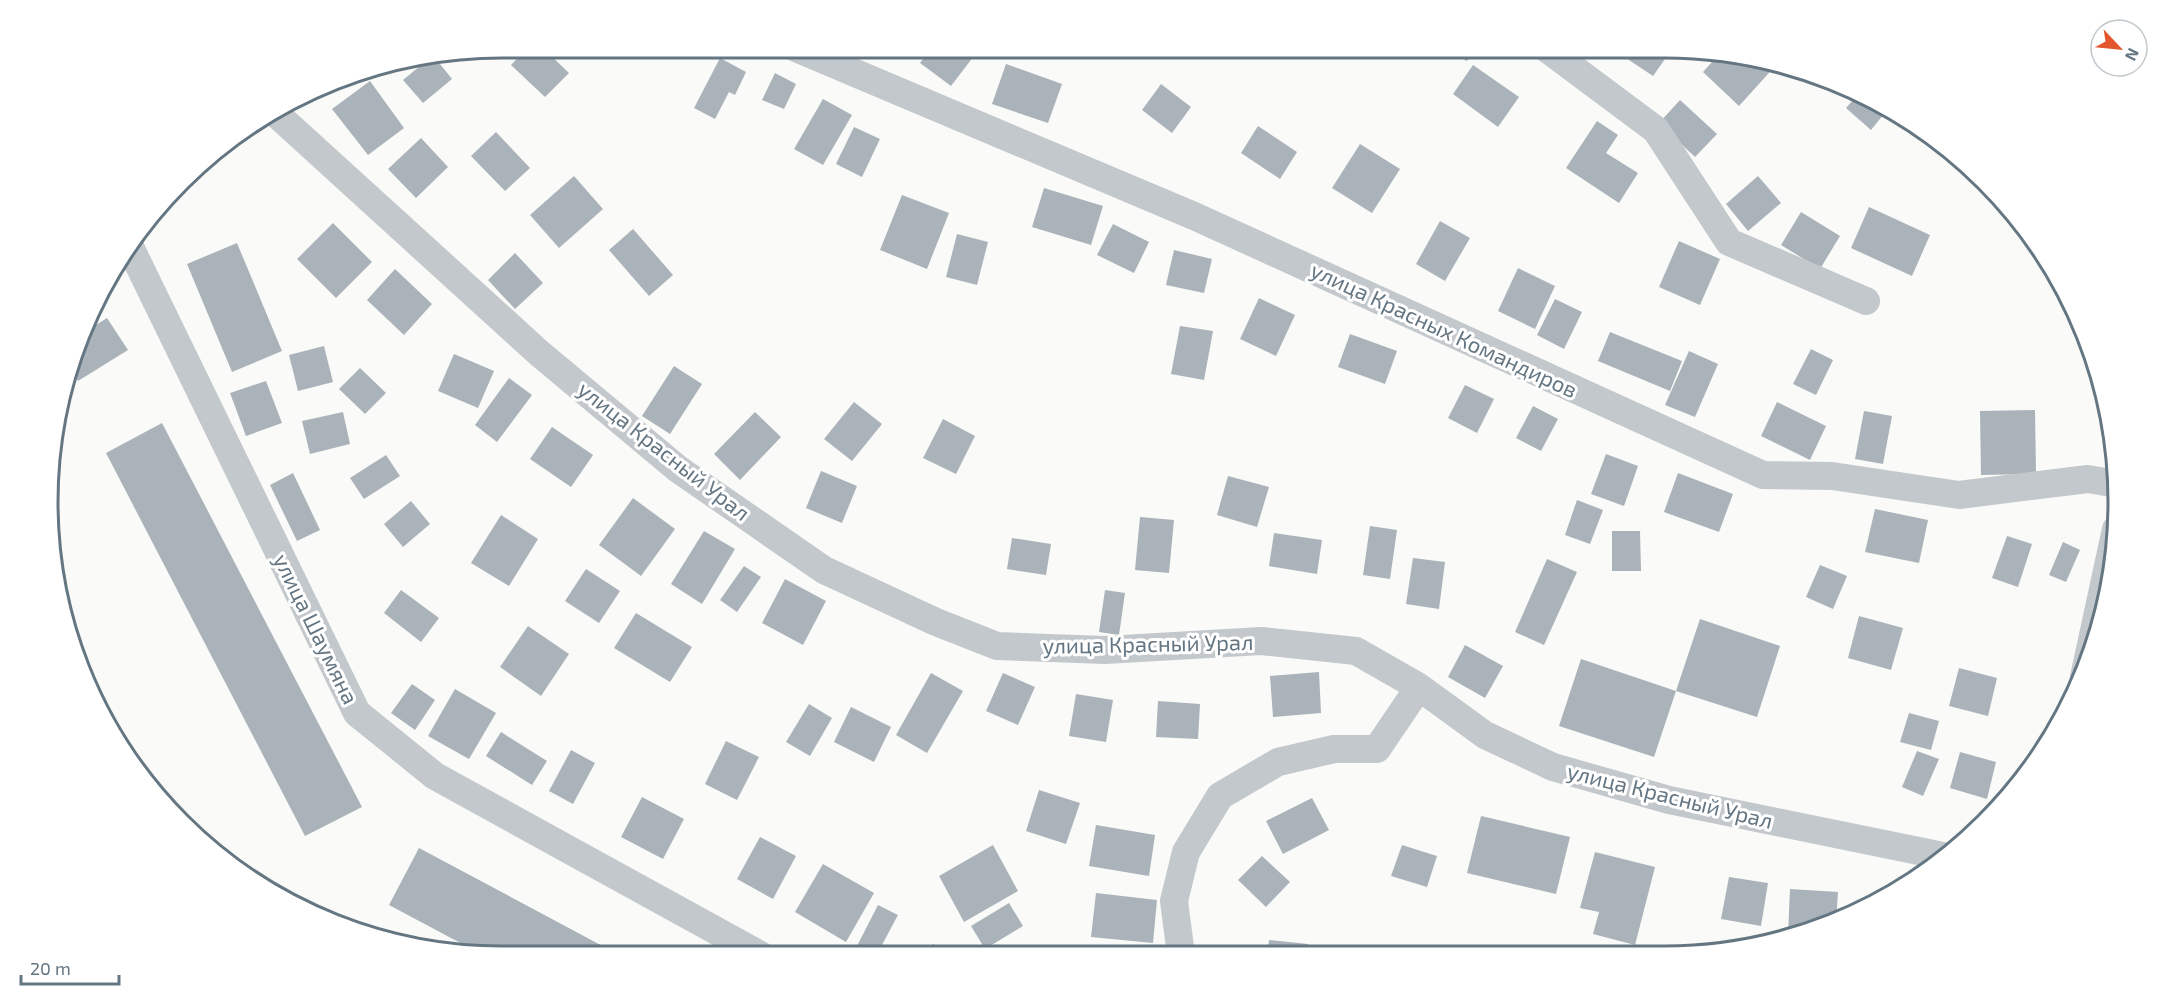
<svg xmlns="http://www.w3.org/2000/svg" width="2167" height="1005" font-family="'Exo 2',sans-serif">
<rect width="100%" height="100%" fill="#fafaf8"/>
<!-- building -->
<path fill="#aab3b9" d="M 527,48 L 543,48 L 569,73 L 545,97 L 511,65 Z
M 877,48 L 902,48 L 896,59 Z
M 931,48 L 980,48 L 951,86 L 920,63 Z
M 1440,48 L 1473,48 L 1467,61 Z
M 1611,48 L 1665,48 L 1672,49 L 1653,76 Z
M 1720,53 L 1754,57 L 1777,64 L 1739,106 L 1703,72 Z
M 720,58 L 746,72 L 735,95 L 729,92 L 715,119 L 694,108 Z
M 436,59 L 452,79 L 423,103 L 403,80 L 426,61 Z
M 1006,64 L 1062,84 L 1048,123 L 992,104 Z
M 1473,65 L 1519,97 L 1498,127 L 1453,94 Z
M 775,73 L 796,84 L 784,109 L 762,100 Z
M 370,81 L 404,128 L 368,155 L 332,109 Z
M 1161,84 L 1191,107 L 1172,133 L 1142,110 Z
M 1859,93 L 1888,109 L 1871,130 L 1846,108 Z
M 823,99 L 852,115 L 823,165 L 794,149 Z
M 1680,100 L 1717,134 L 1695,157 L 1659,123 Z
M 1597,121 L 1618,135 L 1606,153 L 1638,173 L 1619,203 L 1566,168 Z
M 1258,126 L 1297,152 L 1280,179 L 1241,153 Z
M 854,127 L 880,139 L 862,177 L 836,164 Z
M 496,132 L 530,168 L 505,191 L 471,156 Z
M 421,138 L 448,167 L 416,198 L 388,169 Z
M 1360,144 L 1400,169 L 1372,213 L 1332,188 Z
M 574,176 L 603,209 L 559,248 L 530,215 Z
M 1758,176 L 1781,203 L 1748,231 L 1726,204 Z
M 1044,188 L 1103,206 L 1091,245 L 1032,227 Z
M 902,195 L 949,213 L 927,269 L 880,250 Z
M 1869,207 L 1930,235 L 1912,276 L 1851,248 Z
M 1801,212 L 1840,236 L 1820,269 L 1781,245 Z
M 1440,221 L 1470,238 L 1445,281 L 1416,264 Z
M 333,223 L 372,262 L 336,298 L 297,259 Z
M 1113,224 L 1149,242 L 1134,273 L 1097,255 Z
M 633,229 L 673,275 L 649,296 L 609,250 Z
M 957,234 L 988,242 L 977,285 L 946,277 Z
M 1679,241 L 1720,259 L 1700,305 L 1659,287 Z
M 237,243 L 282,351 L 232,372 L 187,264 Z
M 1174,250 L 1212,259 L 1204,293 L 1166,285 Z
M 515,253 L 543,283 L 515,309 L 488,280 Z
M 1518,268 L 1555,286 L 1535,329 L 1498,311 Z
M 395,269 L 432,304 L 404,335 L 367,300 Z
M 1259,298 L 1295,315 L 1276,356 L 1240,339 Z
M 1555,299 L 1582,312 L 1564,349 L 1537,335 Z
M 107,318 L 128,350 L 78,381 L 72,372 L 88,330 Z
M 1180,326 L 1213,331 L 1204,380 L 1171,374 Z
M 1610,332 L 1682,361 L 1670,391 L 1598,361 Z
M 1350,334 L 1397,351 L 1385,384 L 1338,367 Z
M 324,346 L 333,382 L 298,391 L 289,355 Z
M 1811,349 L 1833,360 L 1816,395 L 1793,384 Z
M 1689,351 L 1718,364 L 1695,417 L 1665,405 Z
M 454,354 L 494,371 L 478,408 L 438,391 Z
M 674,366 L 702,384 L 670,434 L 642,416 Z
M 360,368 L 386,393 L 365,414 L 339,389 Z
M 509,378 L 532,395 L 497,442 L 475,425 Z
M 266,381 L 282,423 L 246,436 L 230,393 Z
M 1465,385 L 1494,399 L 1477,433 L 1448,418 Z
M 854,402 L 882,424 L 852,461 L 824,439 Z
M 1777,402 L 1826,426 L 1810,460 L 1761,436 Z
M 1533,406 L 1558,419 L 1541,451 L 1516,438 Z
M 2035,410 L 2036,474 L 1981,475 L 1980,411 Z
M 1864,411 L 1892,416 L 1883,464 L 1855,459 Z
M 343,412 L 350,444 L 310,454 L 302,421 Z
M 755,412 L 781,437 L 740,480 L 714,454 Z
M 943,419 L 975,436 L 956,474 L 923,458 Z
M 162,423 L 362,807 L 305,836 L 106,453 Z
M 552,427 L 593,455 L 571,487 L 530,459 Z
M 1606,454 L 1638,466 L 1624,506 L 1591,494 Z
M 386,455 L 400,476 L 364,499 L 350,478 Z
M 821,471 L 857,486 L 842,523 L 806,508 Z
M 293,473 L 320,530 L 297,541 L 270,485 Z
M 1678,473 L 1733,494 L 1719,532 L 1664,512 Z
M 1228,476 L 1269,487 L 1257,527 L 1217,515 Z
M 633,498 L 675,529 L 641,576 L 599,545 Z
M 1577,500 L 1603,510 L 1590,544 L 1565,535 Z
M 411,501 L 430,524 L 403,547 L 384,524 Z
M 1875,509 L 1928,520 L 1919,563 L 1865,552 Z
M 501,515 L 538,539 L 509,586 L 471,563 Z
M 1140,517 L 1174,520 L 1169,573 L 1135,570 Z
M 1370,526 L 1397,530 L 1390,579 L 1363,575 Z
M 704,531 L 735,549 L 702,604 L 671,584 Z
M 1612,531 L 1640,531 L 1641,571 L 1612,571 Z
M 1274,533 L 1322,540 L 1317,574 L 1269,566 Z
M 2007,536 L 2032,544 L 2018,587 L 1992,578 Z
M 1012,538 L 1051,544 L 1046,575 L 1007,569 Z
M 2063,542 L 2080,550 L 2066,582 L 2049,575 Z
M 1413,558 L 1445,562 L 1439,609 L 1406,604 Z
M 1547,559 L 1577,572 L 1544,645 L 1515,632 Z
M 1820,565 L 1847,576 L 1833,609 L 1806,597 Z
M 744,566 L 761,577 L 737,612 L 720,600 Z
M 586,569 L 620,591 L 599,623 L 565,601 Z
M 785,579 L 826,601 L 803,645 L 762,623 Z
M 401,590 L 439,618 L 421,642 L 384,613 Z
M 1105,590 L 1125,593 L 1119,635 L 1099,632 Z
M 636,613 L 692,647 L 670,682 L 614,648 Z
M 1859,616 L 1903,628 L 1891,670 L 1848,658 Z
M 1700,619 L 1780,646 L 1757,717 L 1676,691 Z
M 528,626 L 569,654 L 541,696 L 500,667 Z
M 1465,645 L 1503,666 L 1485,698 L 1448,677 Z
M 1581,659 L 1676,691 L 1654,757 L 1559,726 Z
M 1959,668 L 1997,678 L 1988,716 L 1949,706 Z
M 1319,672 L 1321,713 L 1273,717 L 1270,676 Z
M 931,673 L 963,691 L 927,753 L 896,735 Z
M 1003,673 L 1035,687 L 1018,725 L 986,711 Z
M 412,684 L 435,700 L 415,730 L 391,713 Z
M 455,689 L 496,713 L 469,759 L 428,736 Z
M 1076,694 L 1113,700 L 1106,742 L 1069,736 Z
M 1158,701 L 1200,704 L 1198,739 L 1156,737 Z
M 809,704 L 832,718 L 810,756 L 786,742 Z
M 851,707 L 891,727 L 874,762 L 834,742 Z
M 1909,713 L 1939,721 L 1931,750 L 1900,742 Z
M 501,732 L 547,761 L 532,785 L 486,756 Z
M 726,741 L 759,757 L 737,800 L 705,784 Z
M 571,750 L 595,763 L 573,804 L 549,791 Z
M 1917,751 L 1939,759 L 1923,796 L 1902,787 Z
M 1960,752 L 1996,762 L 1987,799 L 1950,788 Z
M 1039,790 L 1080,803 L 1066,844 L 1026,831 Z
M 642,797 L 684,819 L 663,859 L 621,837 Z
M 1312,798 L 1329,830 L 1283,854 L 1266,821 Z
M 1481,816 L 1570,837 L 1556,894 L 1467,873 Z
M 1096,825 L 1155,835 L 1149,876 L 1089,866 Z
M 760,837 L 796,856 L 773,899 L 737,879 Z
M 993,845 L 1018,891 L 964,922 L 939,876 Z
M 1402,845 L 1437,856 L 1427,887 L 1391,876 Z
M 419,848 L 623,957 L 483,955 L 389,905 Z
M 1595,852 L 1655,867 L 1635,945 L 1593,934 L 1599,912 L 1580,908 Z
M 1262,856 L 1290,882 L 1266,907 L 1238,880 Z
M 823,864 L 874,893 L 846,942 L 795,912 Z
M 1729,877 L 1768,883 L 1761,926 L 1721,919 Z
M 1790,889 L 1838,892 L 1836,923 L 1788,935 Z
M 1096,893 L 1157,900 L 1153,943 L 1091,937 Z
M 1009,903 L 1023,926 L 985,949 L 971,926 Z
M 878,905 L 898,915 L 876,956 L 857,946 Z
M 1269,940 L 1308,944 L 1307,954 L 1267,955 Z
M 934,944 L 939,956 L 906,956 Z"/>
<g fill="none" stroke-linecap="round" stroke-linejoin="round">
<!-- street -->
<path stroke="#c3c8cc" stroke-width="28" d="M 796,48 L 1194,216 L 1763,475 L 1832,476 L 1959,495 L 2088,479 L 2117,484
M 1546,48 L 1656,130 L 1729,242 L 1866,301
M 273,111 L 539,353 L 678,469 L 824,570 L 936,622 L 997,646 L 1105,650 L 1261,641 L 1356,651 L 1419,687 L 1485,735 L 1553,767 L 1669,800 L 1948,857
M 131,249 L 357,713 L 435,776 L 762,956
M 2084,677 L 2116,529
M 1181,955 L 1174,901 L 1186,852 L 1220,796 L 1278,762 L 1334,749 L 1377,749 L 1419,687"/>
</g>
<g text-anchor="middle" stroke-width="6" stroke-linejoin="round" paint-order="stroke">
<!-- street labels -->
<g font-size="22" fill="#657683" stroke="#fff">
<text transform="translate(1444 330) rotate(25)" y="8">улица Красных Командиров</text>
<text transform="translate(664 451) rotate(38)" y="8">улица Красный Урал</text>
<text transform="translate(316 629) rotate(64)" y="8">улица Шаумяна</text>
<text transform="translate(1148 644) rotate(-1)" y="8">улица Красный Урал</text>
<text transform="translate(1670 796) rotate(14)" y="8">улица Красный Урал</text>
</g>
</g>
<!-- crop -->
<path d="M0 0H2167V1005H0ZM502 58H1664A444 444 0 0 1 2108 502V502A444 444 0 0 1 1664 946H502A444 444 0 0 1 58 502V502A444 444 0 0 1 502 58Z" fill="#fff" fill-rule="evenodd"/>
<path fill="none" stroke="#657683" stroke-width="3" d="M502 58H1664A444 444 0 0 1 2108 502V502A444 444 0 0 1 1664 946H502A444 444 0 0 1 58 502V502A444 444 0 0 1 502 58Z"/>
<!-- north arrow -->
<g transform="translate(2119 48) rotate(116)"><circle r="28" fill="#ffffff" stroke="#c1c8cd" stroke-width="1.5"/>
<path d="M0-4.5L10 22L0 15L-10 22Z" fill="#e4572e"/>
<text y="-9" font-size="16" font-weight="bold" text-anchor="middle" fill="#657683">N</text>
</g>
<!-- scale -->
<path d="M21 975v9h98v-9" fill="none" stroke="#657683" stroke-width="3"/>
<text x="30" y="975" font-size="18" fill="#657683" stroke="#ffffff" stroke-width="4.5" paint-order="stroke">20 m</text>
</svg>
